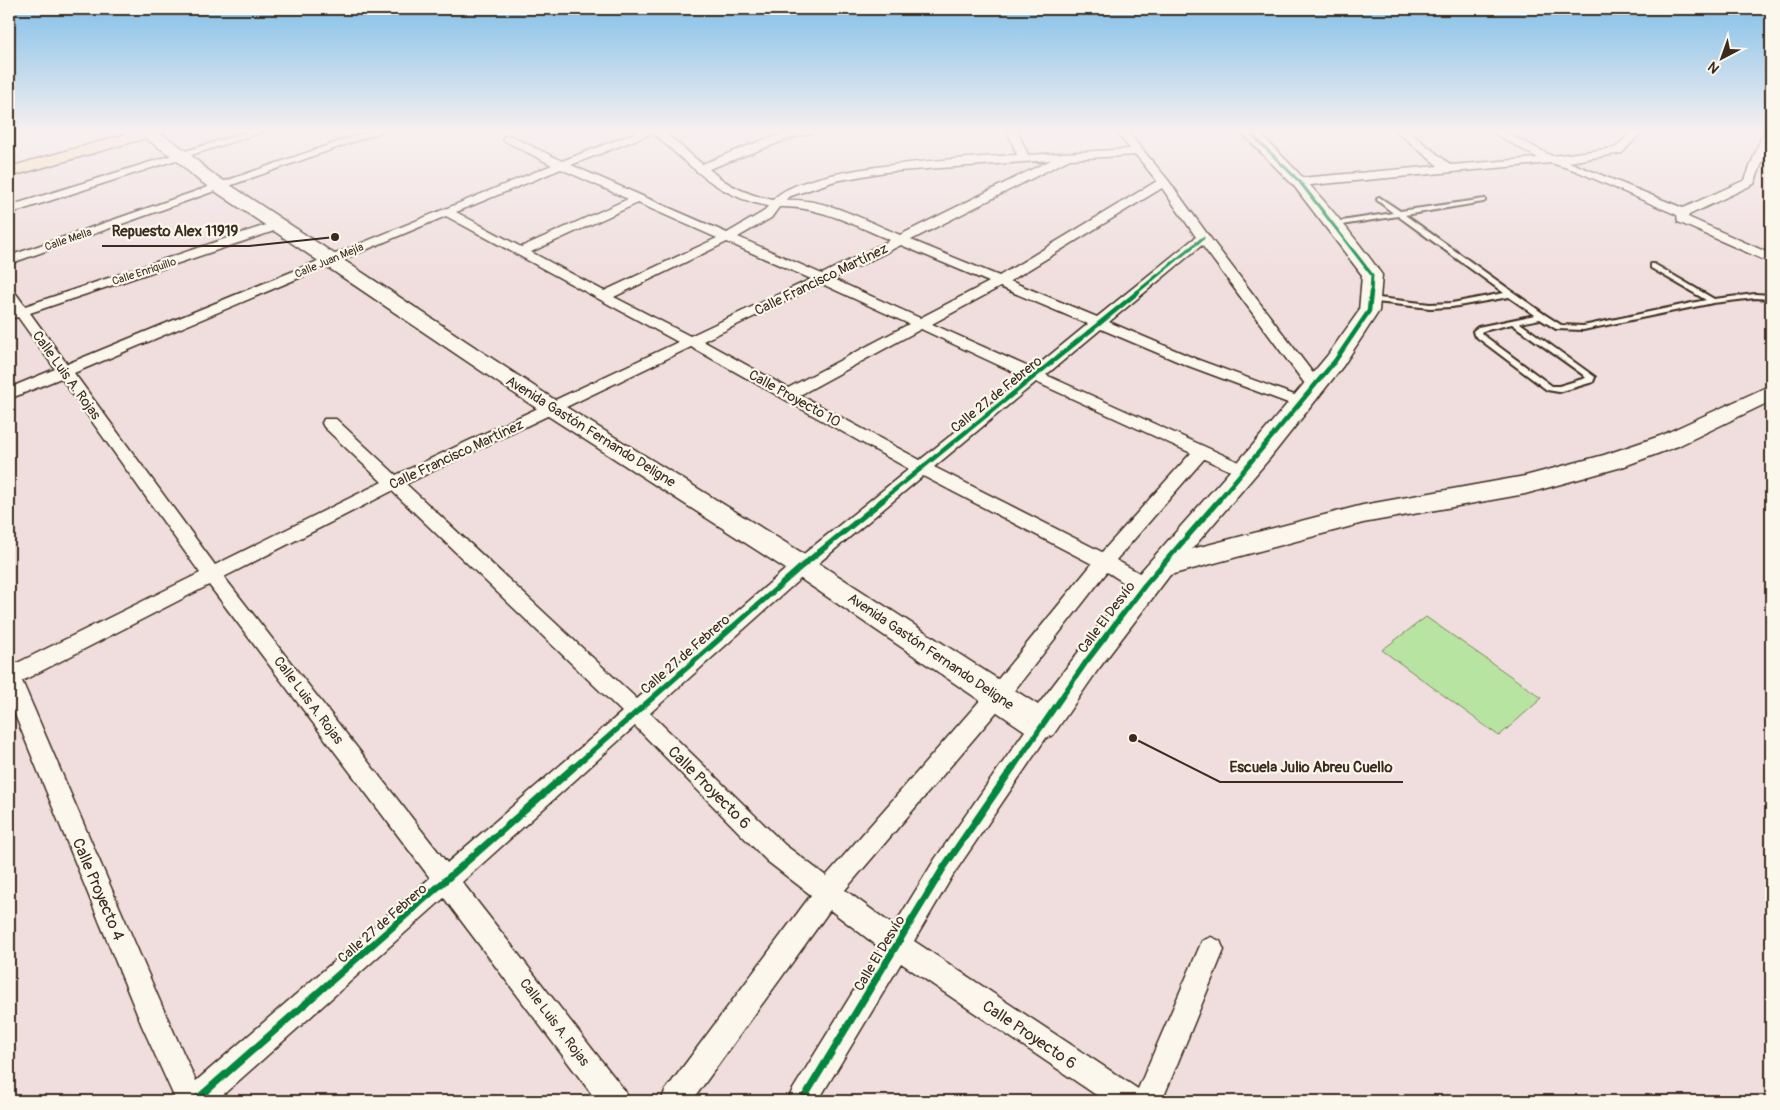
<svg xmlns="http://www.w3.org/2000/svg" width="1780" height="1110" font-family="Pangolin,sans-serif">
<rect width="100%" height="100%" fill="#f0dddd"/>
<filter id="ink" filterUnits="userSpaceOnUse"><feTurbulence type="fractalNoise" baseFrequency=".02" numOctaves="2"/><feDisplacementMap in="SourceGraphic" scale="10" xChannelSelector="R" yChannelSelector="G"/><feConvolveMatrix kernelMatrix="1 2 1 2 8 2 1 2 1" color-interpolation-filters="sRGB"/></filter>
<g filter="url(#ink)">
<!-- green -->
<path fill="#b8e4a1" stroke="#7a8760" d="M 1426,617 L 1542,698 L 1499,736 L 1382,650 Z"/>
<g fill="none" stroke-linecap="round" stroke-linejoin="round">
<defs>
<path id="lane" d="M 1379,197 L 1400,211 L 1485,199 L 1485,201 L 1483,202 L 1405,215 L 1544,314 L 1561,325 L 1583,326 L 1706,300 L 1651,268 L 1651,264 L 1654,264 L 1714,299 L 1755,294 L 1771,295 L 1771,299 L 1755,298 L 1713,303 L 1583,330 L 1556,329 L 1540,319 L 1520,323 L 1595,377 L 1593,382 L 1559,392 L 1547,390 L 1474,335 L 1473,331 L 1478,327 L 1535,315 L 1509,297 L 1452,307 L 1430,308 L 1367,301 L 1367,297 L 1370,297 L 1430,304 L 1452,303 L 1504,293 L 1398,216 L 1335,226 L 1332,224 L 1335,222 L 1393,213 L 1377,200 L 1377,198 ZM 1512,324 L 1582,374 L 1586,378 L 1559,386 L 1552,386 L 1482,334 L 1481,332 L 1483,331 Z"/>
<path id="street" d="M 253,130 L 269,130 L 9,214 L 9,206 Z
M 372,130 L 387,130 L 9,264 L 9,256 Z
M 642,130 L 662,130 L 702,164 C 739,150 777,130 817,130 L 816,132 L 791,138 L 709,169 C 728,186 748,195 773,200 C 802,165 968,158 1017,155 L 1007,130 L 1017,130 L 1028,155 L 1130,149 L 1115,130 L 1126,130 L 1168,180 L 1208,235 L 1322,385 L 1314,390 L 1308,388 L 1202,245 L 1109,322 L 1196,359 L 1308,400 L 1310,403 L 1308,406 L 1296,406 L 1186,365 L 1101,329 L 1046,375 L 1250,467 L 1253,471 L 1250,475 L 1244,477 L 1204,459 L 1116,560 L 1152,580 L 1155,585 L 1152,590 C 1137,595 1120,579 1107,572 L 1006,701 L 845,890 L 894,926 L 935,859 L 1034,718 L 1042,716 L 1050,718 L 1053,725 L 1050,732 L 953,875 L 914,941 L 1138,1089 L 1202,941 L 1211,937 L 1220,941 L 1224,950 L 1162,1101 L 1105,1101 L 901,963 L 818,1101 L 788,1101 L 792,1091 L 880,948 L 830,910 L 692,1101 L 661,1101 L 665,1091 L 811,895 L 767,861 L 635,726 L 462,882 L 625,1091 L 629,1101 L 597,1101 L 444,898 L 216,1101 L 176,1101 L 142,1026 L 9,700 L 9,667 L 200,573 L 61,378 L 9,399 L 9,388 L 55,369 L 18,317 L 9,319 L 9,311 L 13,309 L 9,303 L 9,290 L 14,291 L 25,306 L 275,222 L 279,221 L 285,225 L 283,228 L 30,313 L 67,364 L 552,165 L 503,140 L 503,136 L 511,136 L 562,161 ZM 653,133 C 690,165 718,197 768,206 L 763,212 L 727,233 L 571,165 ZM 1136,155 L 1157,181 L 999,276 L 911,240 L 1070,159 ZM 1051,160 L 900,235 C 864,220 826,198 786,200 L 788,197 L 835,181 L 885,172 ZM 561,169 L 628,199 L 521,247 L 456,212 ZM 1162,188 L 1196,237 L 1097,317 L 1010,281 ZM 638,203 L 717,238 L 604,291 L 531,252 ZM 779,207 C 819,206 854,225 890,240 L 822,274 L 738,237 L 771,218 ZM 446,216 L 678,342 L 396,475 L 336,419 L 324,419 L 322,423 L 324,427 L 382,482 L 215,565 L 74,373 ZM 727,242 L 811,279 L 690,336 L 614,297 ZM 901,245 L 989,282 L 920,318 L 833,279 ZM 822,284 L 909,324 L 788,388 L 703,341 ZM 1000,287 L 1088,324 L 1033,369 L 932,324 ZM 921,329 L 1024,377 L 920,460 L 800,395 ZM 691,347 L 909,469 L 795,561 L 637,699 L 406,484 ZM 1036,382 L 1191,453 L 1102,552 L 934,467 ZM 923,476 L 1092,564 L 990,689 L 826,876 L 785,845 L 650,713 L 809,571 ZM 392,491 L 622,712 L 447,863 L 224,577 ZM 209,585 L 430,878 L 196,1081 L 162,1006 L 22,681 Z
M 1395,130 L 1407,130 L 1451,165 L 1538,158 L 1488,130 L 1501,130 L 1552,156 L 1615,148 L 1633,130 L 1644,130 L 1622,153 L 1569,162 L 1683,208 L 1745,180 L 1764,130 L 1771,130 L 1771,139 L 1754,184 L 1689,215 L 1688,217 L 1771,254 L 1771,263 L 1678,222 L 1677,215 L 1574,170 L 1551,163 L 1300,186 L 1294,182 L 1300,178 L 1438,166 Z"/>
<path id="secondary" d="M 142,130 C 167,130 191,156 209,171 L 561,404 L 812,559 L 1038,705 L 1135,578 L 1252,446 L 1327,356 L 1359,311 L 1362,275 L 1294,186 L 1239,130 L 1256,130 C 1303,175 1344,221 1382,275 L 1379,311 L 1343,366 L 1270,458 L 1192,549 L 1363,505 L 1525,476 L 1604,455 L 1660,436 L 1771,385 L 1771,401 L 1678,446 L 1622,467 L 1525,494 L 1363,523 L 1170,575 L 1097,671 L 1053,735 L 1042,739 L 1031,735 L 792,573 L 545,414 L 197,179 L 174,158 L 142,136 L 140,133 Z"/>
<path id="primary" d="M 141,130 L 166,130 L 164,133 L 9,177 L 9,167 Z"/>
</defs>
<!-- lane casing -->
<use href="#lane" stroke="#3b2a1e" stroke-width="4"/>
<!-- street casing -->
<use href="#street" stroke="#3b2a1e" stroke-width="3"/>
<!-- secondary casing -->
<use href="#secondary" stroke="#3b2a1e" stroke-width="3"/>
<!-- primary casing -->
<use href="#primary" stroke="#3b2a1e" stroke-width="3"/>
<!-- lane -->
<use href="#lane" fill="#fbf7ec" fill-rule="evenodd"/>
<!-- street -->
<use href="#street" fill="#fbf7ec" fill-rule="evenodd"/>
<!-- secondary -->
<use href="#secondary" fill="#fbf7ec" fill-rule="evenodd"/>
<!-- primary -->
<use href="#primary" fill="#faddab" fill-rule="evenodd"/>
<defs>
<path id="cycleway-far3" d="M 1247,130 L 1300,182 L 1372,275 L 1371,293
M 1136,293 L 1203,238"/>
<path id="cycleway-far2" d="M 881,501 L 1138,292
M 1218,501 L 1335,361 L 1369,311 L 1371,292"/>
<path id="cycleway-far1" d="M 573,768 L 802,566 L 883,500
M 1013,768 L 1086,662 L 1145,585 L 1219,500"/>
<path id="cycleway" d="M 195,1101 L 574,767
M 802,1101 L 944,867 L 1013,767"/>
</defs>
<!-- cycleway-far3 casing -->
<use href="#cycleway-far3" stroke="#fbf7ec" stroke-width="5"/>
<!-- cycleway-far2 casing -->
<use href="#cycleway-far2" stroke="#fbf7ec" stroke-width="7"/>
<!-- cycleway-far1 casing -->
<use href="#cycleway-far1" stroke="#fbf7ec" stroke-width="9"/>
<!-- cycleway casing -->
<use href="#cycleway" stroke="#fbf7ec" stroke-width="10"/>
<!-- cycleway-far3 -->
<use href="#cycleway-far3" stroke="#00873e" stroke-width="3"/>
<!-- cycleway-far2 -->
<use href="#cycleway-far2" stroke="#00873e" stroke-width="4.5"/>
<!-- cycleway-far1 -->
<use href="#cycleway-far1" stroke="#00873e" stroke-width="5.5"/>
<!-- cycleway -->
<use href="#cycleway" stroke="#00873e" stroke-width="7"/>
</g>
</g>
<!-- sky -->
<linearGradient id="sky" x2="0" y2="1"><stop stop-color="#82c0e9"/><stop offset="0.46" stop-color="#f8f0f0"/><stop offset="1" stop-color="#f8f0f0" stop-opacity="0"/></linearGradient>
<rect width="1780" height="285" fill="url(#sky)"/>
<g text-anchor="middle" stroke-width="4.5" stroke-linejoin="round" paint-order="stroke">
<!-- far-street labels -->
<g font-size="11" fill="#3b2a1e" stroke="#fbf7ec">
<text transform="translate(68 239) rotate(-19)" y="4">Calle Mella</text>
<text transform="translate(329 260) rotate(-23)" y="4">Calle Juan Mejía</text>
<text transform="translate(144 271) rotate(-18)" y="4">Calle Enriquillo</text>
</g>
<!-- street labels -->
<g font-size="14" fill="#3b2a1e" stroke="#fbf7ec">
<text transform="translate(821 279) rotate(-26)" y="5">Calle Francisco Martínez</text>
<text transform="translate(67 375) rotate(54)" y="5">Calle Luis A. Rojas</text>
<text transform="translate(996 394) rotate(-39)" y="5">Calle 27 de Febrero</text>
<text transform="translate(795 398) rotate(29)" y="5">Calle Proyecto 10</text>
<text transform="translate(591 431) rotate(32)" y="5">Avenida Gastón Fernando Deligne</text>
<text transform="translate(456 454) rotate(-25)" y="5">Calle Francisco Martínez</text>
<text transform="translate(1106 617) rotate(-53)" y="5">Calle El Desvío</text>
<text transform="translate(931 651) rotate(34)" y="5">Avenida Gastón Fernando Deligne</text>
<text transform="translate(685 654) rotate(-41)" y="5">Calle 27 de Febrero</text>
<text transform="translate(309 700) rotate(53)" y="5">Calle Luis A. Rojas</text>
<text transform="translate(382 923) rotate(-41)" y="5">Calle 27 de Febrero</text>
<text transform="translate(879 953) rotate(-59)" y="5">Calle El Desvío</text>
<text transform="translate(555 1022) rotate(53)" y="5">Calle Luis A. Rojas</text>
</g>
<!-- near-street labels -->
<g font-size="16" fill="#3b2a1e" stroke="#fbf7ec">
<text transform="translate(710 787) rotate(45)" y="6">Calle Proyecto 6</text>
<text transform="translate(99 889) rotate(67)" y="6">Calle Proyecto 4</text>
<text transform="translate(1030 1034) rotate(34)" y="6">Calle Proyecto 6</text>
</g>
</g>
<!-- callouts -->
<path fill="none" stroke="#3b2a1e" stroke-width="2" d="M335 237L249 246H102M1133 738L1220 782H1403"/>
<g fill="#3b2a1e" stroke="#fbf7ec" stroke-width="2">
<circle cx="335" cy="237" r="5"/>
<circle cx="1133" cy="738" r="5"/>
</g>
<g font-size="15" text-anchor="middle" font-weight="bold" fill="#3b2a1e" stroke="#fbf7ec" stroke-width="4.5" stroke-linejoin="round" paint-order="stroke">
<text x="175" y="236">Repuesto Alex 11919</text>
<text x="1311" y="772">Escuela Julio Abreu Cuello</text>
</g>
<!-- margin -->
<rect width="1780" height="1110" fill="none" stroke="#fbf7ec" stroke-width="30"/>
<rect x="15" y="15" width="1750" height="1080" fill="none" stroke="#3b2a1e" stroke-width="2" filter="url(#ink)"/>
<!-- north arrow -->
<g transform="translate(1722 58) rotate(221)" stroke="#fbf7ec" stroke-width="4" paint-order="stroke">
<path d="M0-4L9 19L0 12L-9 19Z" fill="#3b2a1e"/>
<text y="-8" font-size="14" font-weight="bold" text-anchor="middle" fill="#3b2a1e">N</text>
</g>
</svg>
